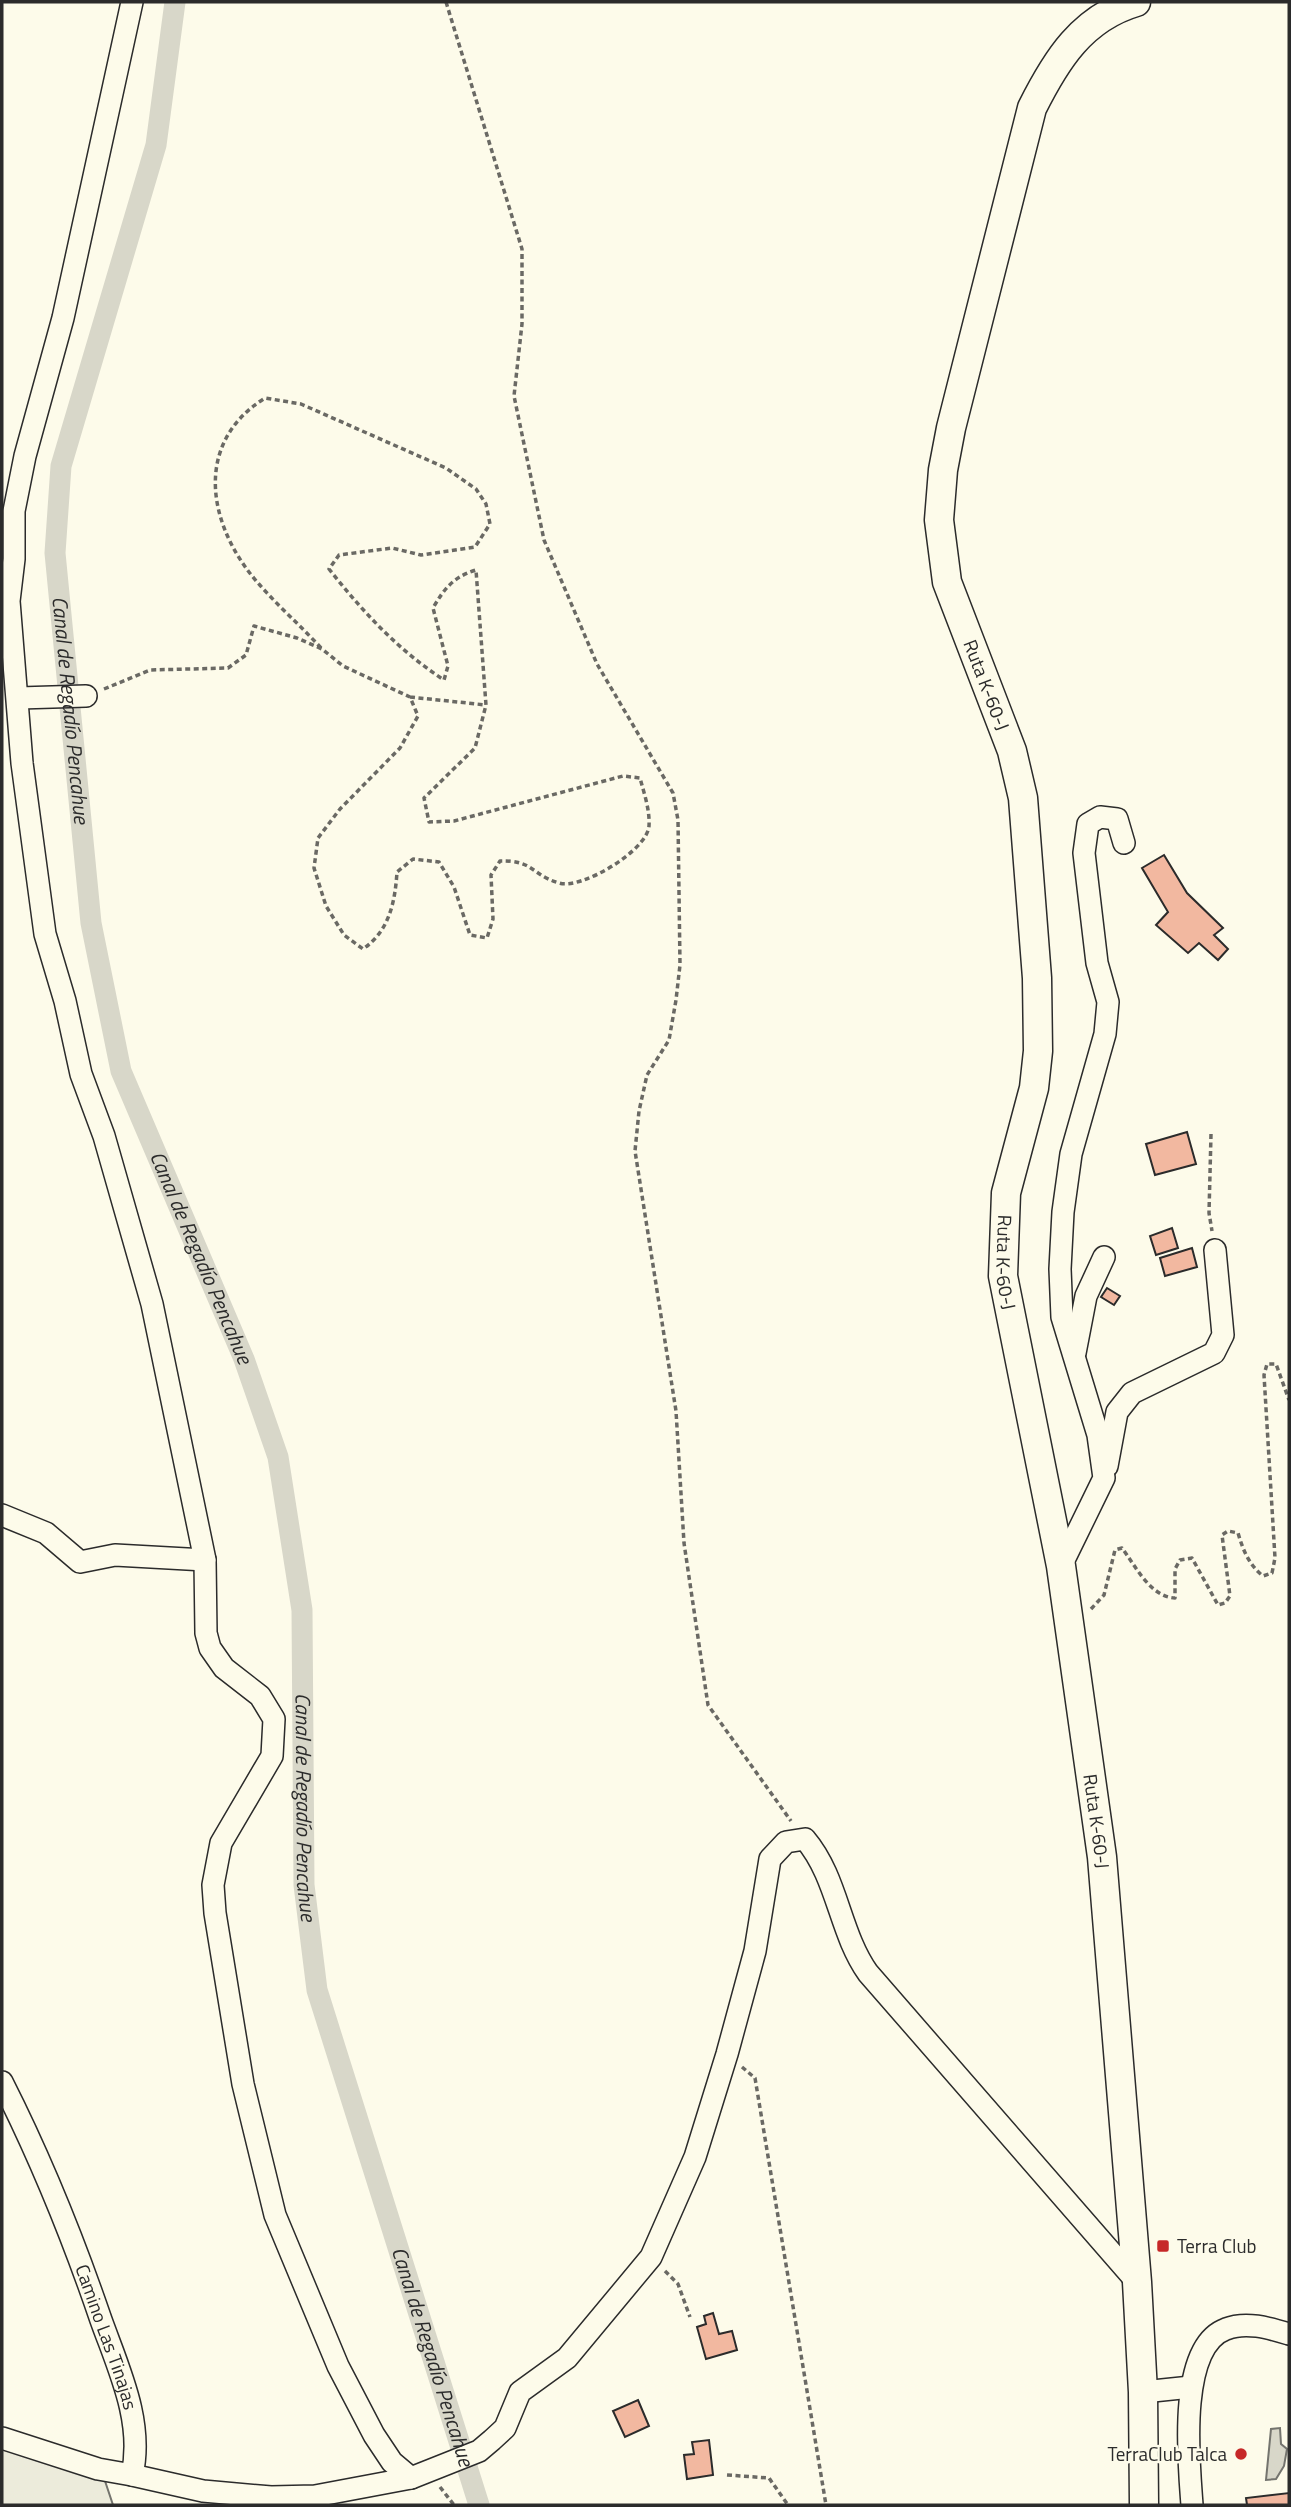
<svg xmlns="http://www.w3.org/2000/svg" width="1291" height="2507" font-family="'Titillium Web',sans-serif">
<rect width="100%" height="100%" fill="#fdfbea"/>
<!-- green -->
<path fill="#ecebdb" stroke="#74746e" stroke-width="2" d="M 2,2448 L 103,2475 L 113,2505 L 2,2505 Z"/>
<!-- water -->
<path fill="#d8d7c9" stroke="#74746e" stroke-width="2" d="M 1280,2428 L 1281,2444 L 1287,2449 L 1284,2466 L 1276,2479 L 1266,2480 L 1271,2429 Z"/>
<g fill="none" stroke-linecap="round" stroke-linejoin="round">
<!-- canal -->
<path stroke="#d8d7c9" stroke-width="21" id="s1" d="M 175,2 L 156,145 L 61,466 L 55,553 L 91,923 L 121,1071 L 244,1359 L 278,1457 L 302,1610 L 304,1885 L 317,1990 L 479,2505"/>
</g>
<!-- building -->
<path fill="#f2b8a0" stroke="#2b2b2b" stroke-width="2" d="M 1164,855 L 1187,893 L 1223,928 L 1214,935 L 1228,949 L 1218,960 L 1199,943 L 1188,953 L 1156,925 L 1168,912 L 1142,868 Z
M 1187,1132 L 1196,1164 L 1155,1175 L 1146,1144 Z
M 1172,1228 L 1178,1248 L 1156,1255 L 1150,1236 Z
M 1192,1248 L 1197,1267 L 1165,1276 L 1160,1258 Z
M 1107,1288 L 1120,1296 L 1114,1305 L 1101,1297 Z
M 713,2313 L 719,2334 L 732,2331 L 737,2350 L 706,2359 L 697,2327 L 706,2324 L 704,2316 Z
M 638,2400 L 649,2426 L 625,2437 L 613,2411 Z
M 709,2440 L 713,2475 L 687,2479 L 684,2455 L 694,2454 L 692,2442 Z
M 1289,2493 L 1289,2505 L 1247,2505 L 1246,2498 Z"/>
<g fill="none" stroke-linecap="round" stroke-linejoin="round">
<defs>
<g id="minor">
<path d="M 132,2 L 63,318 L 25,456 L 14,511 L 14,559 L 9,601 L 22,763 L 45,934 L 65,1001 L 81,1074 L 104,1136 L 152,1304 L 205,1560 L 206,1633 L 210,1648 L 224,1668 L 260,1696 L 274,1719 L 272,1756 L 221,1843 L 213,1885 L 215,1913 L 243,2084 L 275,2215 L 338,2366 L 374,2435 L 392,2462 L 411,2478"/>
<path d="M 19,698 L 86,696"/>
<path d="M 1075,1353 L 1086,1296 L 1104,1257"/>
<path d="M 1107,1466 L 1117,1412 L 1132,1393 L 1214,1353 L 1223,1335 L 1215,1250"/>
<path d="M 2,1515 L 46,1533 L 80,1562 L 115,1555 L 205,1560"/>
<path d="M 1061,1566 L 1104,1478 L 1098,1435 L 1062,1317 L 1060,1269 L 1063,1212 L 1071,1154 L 1105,1034 L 1108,1002 L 1097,963 L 1084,853 L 1088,824 L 1100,817 L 1117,819 L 1124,843"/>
<path id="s2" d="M 2,2082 C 41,2159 73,2238 101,2320 C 119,2370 144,2422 132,2475 L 98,2469 L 2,2438"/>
<path d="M 1143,2392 L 1191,2387"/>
<path d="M 132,2475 L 203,2491 L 271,2497 L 315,2496 L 411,2478 L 479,2451 L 492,2440 L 505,2428 L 520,2392 L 567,2358 L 651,2257 L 695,2157 L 727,2054 L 755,1951 L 770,1859 L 786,1842 L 805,1839 C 838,1878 839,1932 868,1973 L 1137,2282"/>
<path d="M 1192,2505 C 1189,2464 1177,2347 1226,2329 C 1246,2321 1269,2328 1289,2334"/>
</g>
<g id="major">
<path id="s3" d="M 1136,2 C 1082,18 1056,60 1032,108 L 951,428 L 943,470 L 939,520 L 947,582 L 1012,751 L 1023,798 L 1037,978 L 1038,1051 L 1034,1088 L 1006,1193 L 1003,1276 L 1061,1566 L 1102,1857 L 1137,2282 L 1143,2392 L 1144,2505"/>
</g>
</defs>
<!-- minor casing -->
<use href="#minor" stroke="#2b2b2b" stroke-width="24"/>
<!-- major casing -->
<use href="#major" stroke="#2b2b2b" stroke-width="31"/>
<!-- path -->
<path stroke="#6a6964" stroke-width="3.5" stroke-dasharray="5 3.5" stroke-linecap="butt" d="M 446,2 L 522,249 L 522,324 L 514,396 L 544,540 L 597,664 L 673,793 L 678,820 L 680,965 L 676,1000 L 669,1040 L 647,1075 L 639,1111 L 635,1151 L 676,1411 L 684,1543 L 708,1705 L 791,1821
M 104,689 L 150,670 L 228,668 L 246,655 L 254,626 L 297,638 L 322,649 L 343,666 L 410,697 L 418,716 L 400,748 L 340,809 L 318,838 L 314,868 L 326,906 L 344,935 L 363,949 C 389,931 395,903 397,872 L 413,859 L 439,862 L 454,887 L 470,935 L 487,938 L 493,919 L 491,875 L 500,861 C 534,860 531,875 559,883 C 581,890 647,851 649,826 C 650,810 644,793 640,778 L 623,776 L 454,821 L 429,822 L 424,798 L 475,748 L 486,705 L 476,570 C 453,577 444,589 433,608 L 448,666 L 444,680 C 398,650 363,612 329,569 L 339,555 L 392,548 L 421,555 L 475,547 L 490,524 L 486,504 L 476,489 L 446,468 L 301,404 L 265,398 C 193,443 207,525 258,583 C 278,606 301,626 322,649
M 410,697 L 486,705
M 1211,1134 L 1209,1213 L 1212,1231
M 1091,1609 L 1104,1595 L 1115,1550 L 1122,1548 C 1135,1565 1150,1597 1175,1598 L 1175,1569 L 1180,1560 L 1192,1558 L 1218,1605 L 1225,1603 L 1230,1596 L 1222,1535 L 1228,1531 L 1238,1533 C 1243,1550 1249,1565 1263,1576 L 1272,1573 L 1275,1558 L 1264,1375 L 1267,1364 L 1276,1364 L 1289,1400
M 742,2067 L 755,2078 L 826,2505
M 665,2271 L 678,2284 L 690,2317
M 727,2475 L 769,2478 L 788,2505
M 440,2487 L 454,2505"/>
<!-- minor -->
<use href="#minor" stroke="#fdfbea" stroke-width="21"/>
<!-- major -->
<use href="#major" stroke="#fdfbea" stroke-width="28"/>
</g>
<!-- markers -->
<g fill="#c62828" stroke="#fdfbea" stroke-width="2.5">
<rect x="1156" y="2239" width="14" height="14" rx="3.5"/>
<circle cx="1241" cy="2454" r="7"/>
</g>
<g text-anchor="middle" stroke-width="5" stroke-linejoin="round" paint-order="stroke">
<!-- street labels -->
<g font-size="19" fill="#2b2b2b" stroke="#fdfbea">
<text dy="7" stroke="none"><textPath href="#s3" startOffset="749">Ruta K-60-J</textPath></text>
<text dy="7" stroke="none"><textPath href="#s3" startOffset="1337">Ruta K-60-J</textPath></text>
<text dy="7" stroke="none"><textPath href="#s3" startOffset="1904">Ruta K-60-J</textPath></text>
<text dy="7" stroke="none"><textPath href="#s2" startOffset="276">Camino Las Tinajas</textPath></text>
</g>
<!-- poi labels -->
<g font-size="19" fill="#2b2b2b" stroke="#fdfbea" text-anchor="start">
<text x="1177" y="2253">Terra Club</text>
<text x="1227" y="2461" text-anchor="end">TerraClub Talca</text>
</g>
<!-- water labels -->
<g font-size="21" font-style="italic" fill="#2b2b2b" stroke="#fdfbea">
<text dy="7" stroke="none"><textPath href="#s1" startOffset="724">Canal de Regadío Pencahue</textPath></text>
<text dy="7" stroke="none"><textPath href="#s1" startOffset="1292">Canal de Regadío Pencahue</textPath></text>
<text dy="7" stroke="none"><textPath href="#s1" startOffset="1858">Canal de Regadío Pencahue</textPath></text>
<text dy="7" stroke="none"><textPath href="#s1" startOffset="2426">Canal de Regadío Pencahue</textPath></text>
</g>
</g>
<!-- border -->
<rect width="1291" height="2507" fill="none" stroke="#2b2b2b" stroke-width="7"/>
</svg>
